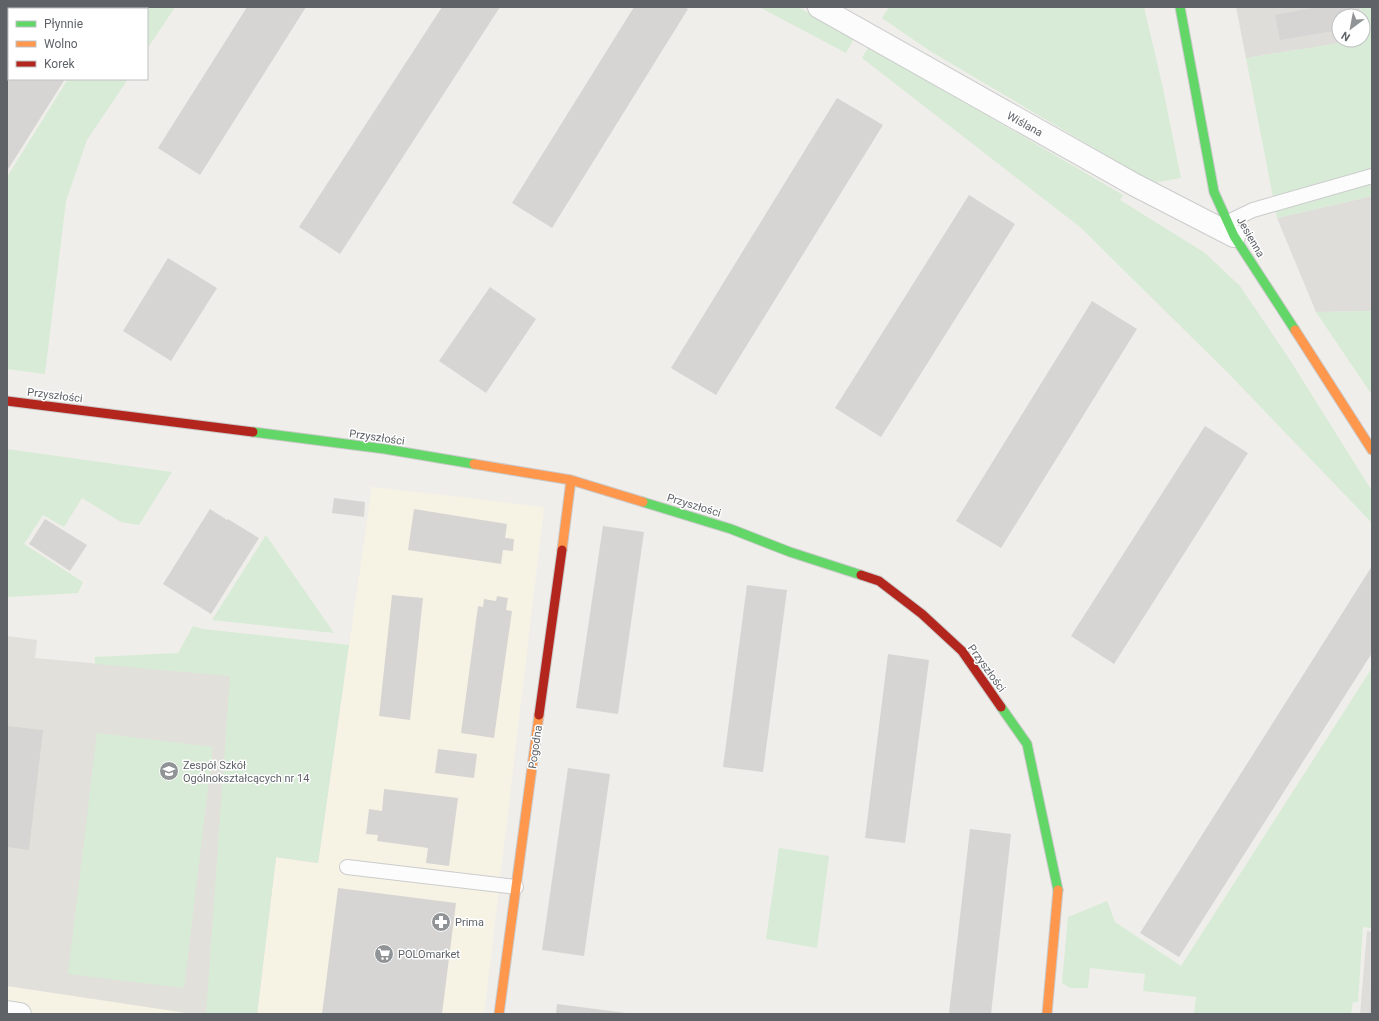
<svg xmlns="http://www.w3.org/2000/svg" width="1379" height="1021" font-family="Roboto,sans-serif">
<rect width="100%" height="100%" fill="#efeeea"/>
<!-- commercial -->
<path fill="#f7f3e4" d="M 372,487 L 544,507 L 484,1014 L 257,1014 L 276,857 L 318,863 Z
M 7,986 L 193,1014 L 7,1014 Z"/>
<!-- industrial -->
<path fill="#dfddda" d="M 1236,7 L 1360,7 L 1362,16 L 1339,16 L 1339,40 L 1360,40 L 1246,58 Z
M 1372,196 L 1372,311 L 1316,312 L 1277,218 Z
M 1367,931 L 1372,932 L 1372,1014 L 1360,1014 Z"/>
<!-- education -->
<path fill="#e2e0da" d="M 7,636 L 37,640 L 35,658 L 343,686 L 318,863 L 276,857 L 257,1014 L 193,1014 L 7,986 Z"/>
<!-- green -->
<path fill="#d8ebd6" d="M 113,7 L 175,7 L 147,49 L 147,9 L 112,9 Z
M 759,7 L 798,7 L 854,39 L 846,53 Z
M 889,7 L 1144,7 L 1163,88 L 1181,178 L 1153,183 L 930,51 L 882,18 Z
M 1360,7 L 1372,7 L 1372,196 L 1277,218 L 1246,58 L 1365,39 L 1363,16 L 1362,16 Z
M 869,46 L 1123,195 L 1120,200 L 1205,253 L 1240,286 L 1290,360 L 1372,491 L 1372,523 L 1227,372 L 1080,227 L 862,58 Z
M 68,79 L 128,79 L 87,140 L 66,201 L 45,374 L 7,369 L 7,177 Z
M 1372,311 L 1372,395 L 1316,312 Z
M 7,449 L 172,472 L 139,525 L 121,522 L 82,498 L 64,527 L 43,515 L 24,544 L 83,582 L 78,593 L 8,597 L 7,597 Z
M 266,535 L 334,633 L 212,620 Z
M 193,626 L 203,629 L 349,645 L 318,863 L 276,857 L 257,1014 L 206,1014 L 230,676 L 95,664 L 95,657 L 178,653 Z
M 1372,668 L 1372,928 L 1363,927 L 1358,1002 L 1353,1002 L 1351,1014 L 1194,1014 L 1196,997 L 1143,991 L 1145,974 L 1090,968 L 1088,988 L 1070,988 L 1062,983 L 1068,917 L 1107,901 L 1115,922 L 1181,966 Z
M 97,733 L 213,747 L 184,988 L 68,974 Z
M 779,848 L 829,856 L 817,948 L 766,939 Z"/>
<!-- building -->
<path fill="#d6d5d3" d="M 54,7 L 110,7 L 109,9 L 53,9 Z
M 247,7 L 306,7 L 200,175 L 158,148 Z
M 442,7 L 500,7 L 340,254 L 299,227 Z
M 634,7 L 684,7 L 688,9 L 552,228 L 512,203 Z
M 1318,7 L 1351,7 L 1353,16 L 1339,16 L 1339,30 L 1280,40 L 1275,15 Z
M 9,79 L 65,79 L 7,171 L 7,82 Z
M 837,98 L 883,125 L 716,395 L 671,368 Z
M 969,195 L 1015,224 L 881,437 L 835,408 Z
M 168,258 L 217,288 L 171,361 L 123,331 Z
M 490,287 L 536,319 L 486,393 L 439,361 Z
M 1092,301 L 1137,329 L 1001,548 L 956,521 Z
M 1205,426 L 1248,453 L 1114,664 L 1071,636 Z
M 334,498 L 365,502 L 364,517 L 332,513 Z
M 210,509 L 227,520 L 228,519 L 259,538 L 211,614 L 163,584 Z
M 414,509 L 507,524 L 505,538 L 514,539 L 513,551 L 503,550 L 501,564 L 408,550 Z
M 45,519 L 87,545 L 70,571 L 29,544 Z
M 603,526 L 644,532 L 618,714 L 576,708 Z
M 1372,566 L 1372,653 L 1179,957 L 1140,933 Z
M 747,585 L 787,590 L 763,772 L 723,767 Z
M 392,595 L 423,598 L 410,720 L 379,716 Z
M 497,596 L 508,598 L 506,610 L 512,611 L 494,738 L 461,733 L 478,606 L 483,607 L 484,599 L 496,601 Z
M 888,654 L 929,660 L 905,843 L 865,838 Z
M 7,726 L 43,730 L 29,850 L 7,847 Z
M 438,749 L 477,754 L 474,778 L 435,773 Z
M 568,768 L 610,774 L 584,956 L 542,950 Z
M 384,789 L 458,798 L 449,866 L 426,863 L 428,848 L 377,841 L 378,835 L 366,834 L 369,809 L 382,811 Z
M 970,829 L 1011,834 L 991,1014 L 949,1013 Z
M 338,888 L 456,903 L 442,1014 L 322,1014 Z
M 1371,986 L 1372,986 L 1372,1014 L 1369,1014 Z
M 557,1004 L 626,1013 L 626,1014 L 556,1014 Z"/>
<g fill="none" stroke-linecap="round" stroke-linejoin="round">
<defs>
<path id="lane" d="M 1228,222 L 1253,210 L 1372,176
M 347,867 L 516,887"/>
<path id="street" d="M 819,7 L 1135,185 L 1234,236
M 7,1012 L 20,1014"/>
<path id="fast" d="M 1180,7 L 1214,192 L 1234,236 L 1295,330
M 253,432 L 385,449 L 474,464
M 643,502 L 731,529 L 790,552 L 861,575
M 1001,707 L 1027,744 L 1058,890"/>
<path id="slow" d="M 1295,330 L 1372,450
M 474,464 L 571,480 L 643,502
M 562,550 L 571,480
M 499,1014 L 539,715
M 1047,1014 L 1058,890"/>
<path id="jam" d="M 7,401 L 253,432
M 861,575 L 879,581 L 922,614 L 962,651 L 1001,707
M 539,715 L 562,550"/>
</defs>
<!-- lane casing -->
<use href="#lane" stroke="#cbcccc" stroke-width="16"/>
<!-- street casing -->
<use href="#street" stroke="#cbcccc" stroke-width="24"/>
<!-- fast casing -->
<use href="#fast" stroke="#cacacb" stroke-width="11"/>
<!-- slow casing -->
<use href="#slow" stroke="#cacacb" stroke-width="11"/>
<!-- jam casing -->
<use href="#jam" stroke="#cacacb" stroke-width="11"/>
<!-- lane -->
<use href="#lane" stroke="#fdfcfc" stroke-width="14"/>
<!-- street -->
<use href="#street" stroke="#fdfcfc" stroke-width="22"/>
<!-- fast -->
<use href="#fast" stroke="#63d668" stroke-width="9"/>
<!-- slow -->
<use href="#slow" stroke="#ff974d" stroke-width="9"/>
<!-- jam -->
<use href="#jam" stroke="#b3261e" stroke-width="9"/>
</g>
<!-- icons -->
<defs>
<symbol id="school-disc" viewBox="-11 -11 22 22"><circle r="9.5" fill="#919496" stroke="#fff"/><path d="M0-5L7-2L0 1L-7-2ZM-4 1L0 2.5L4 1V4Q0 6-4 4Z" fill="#fff"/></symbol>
<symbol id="pharmacy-disc" viewBox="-11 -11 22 22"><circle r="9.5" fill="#919496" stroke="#fff"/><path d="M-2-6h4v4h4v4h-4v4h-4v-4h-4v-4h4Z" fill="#fff"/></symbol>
<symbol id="supermarket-disc" viewBox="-11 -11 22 22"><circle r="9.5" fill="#919496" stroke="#fff"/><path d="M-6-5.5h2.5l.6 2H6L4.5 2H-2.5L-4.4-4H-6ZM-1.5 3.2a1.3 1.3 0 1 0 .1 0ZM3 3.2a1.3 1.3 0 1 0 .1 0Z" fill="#fff"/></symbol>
</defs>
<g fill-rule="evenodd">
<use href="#school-disc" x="158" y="760" width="22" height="22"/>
<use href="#pharmacy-disc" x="430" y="911" width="22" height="22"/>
<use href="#supermarket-disc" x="373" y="943" width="22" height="22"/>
</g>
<g text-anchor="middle" stroke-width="3" stroke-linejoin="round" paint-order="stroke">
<!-- street labels -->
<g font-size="11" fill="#5f6368" stroke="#fff">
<text transform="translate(1025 124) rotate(29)" y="4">Wiślana</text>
<text transform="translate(1251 237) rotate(60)" y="4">Jesienna</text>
<text transform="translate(55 395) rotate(7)" y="4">Przyszłości</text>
<text transform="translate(377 437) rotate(8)" y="4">Przyszłości</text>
<text transform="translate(694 505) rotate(17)" y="4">Przyszłości</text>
<text transform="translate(987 668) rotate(54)" y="4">Przyszłości</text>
<text transform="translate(535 747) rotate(-82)" y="4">Pogodna</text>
</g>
<!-- poi labels -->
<g font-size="11" fill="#5f6368" stroke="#fff" text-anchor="start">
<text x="183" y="769">Zespół Szkół<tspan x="183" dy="13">Ogólnokształcących nr 14</tspan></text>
<text x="455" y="926">Prima</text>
<text x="398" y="958">POLOmarket</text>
</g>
</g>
<!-- border -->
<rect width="1379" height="1021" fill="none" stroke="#5f6368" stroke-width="16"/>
<!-- legend -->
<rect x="8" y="8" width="140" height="72" fill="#ffffff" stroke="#bfc1c3"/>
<rect x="16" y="21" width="20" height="6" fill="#63d668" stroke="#bfc1c3"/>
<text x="44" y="28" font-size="12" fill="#5f6368">Płynnie</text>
<rect x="16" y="41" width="20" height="6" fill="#ff974d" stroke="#bfc1c3"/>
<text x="44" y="48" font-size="12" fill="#5f6368">Wolno</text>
<rect x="16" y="61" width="20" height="6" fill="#b3261e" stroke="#bfc1c3"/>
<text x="44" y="68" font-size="12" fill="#5f6368">Korek</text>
<!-- north arrow -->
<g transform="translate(1351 28) rotate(212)"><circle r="19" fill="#ffffff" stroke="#bfc1c3"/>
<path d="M0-3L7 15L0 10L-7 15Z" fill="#919496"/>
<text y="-6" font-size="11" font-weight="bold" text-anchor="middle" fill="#5f6368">N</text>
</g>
</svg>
